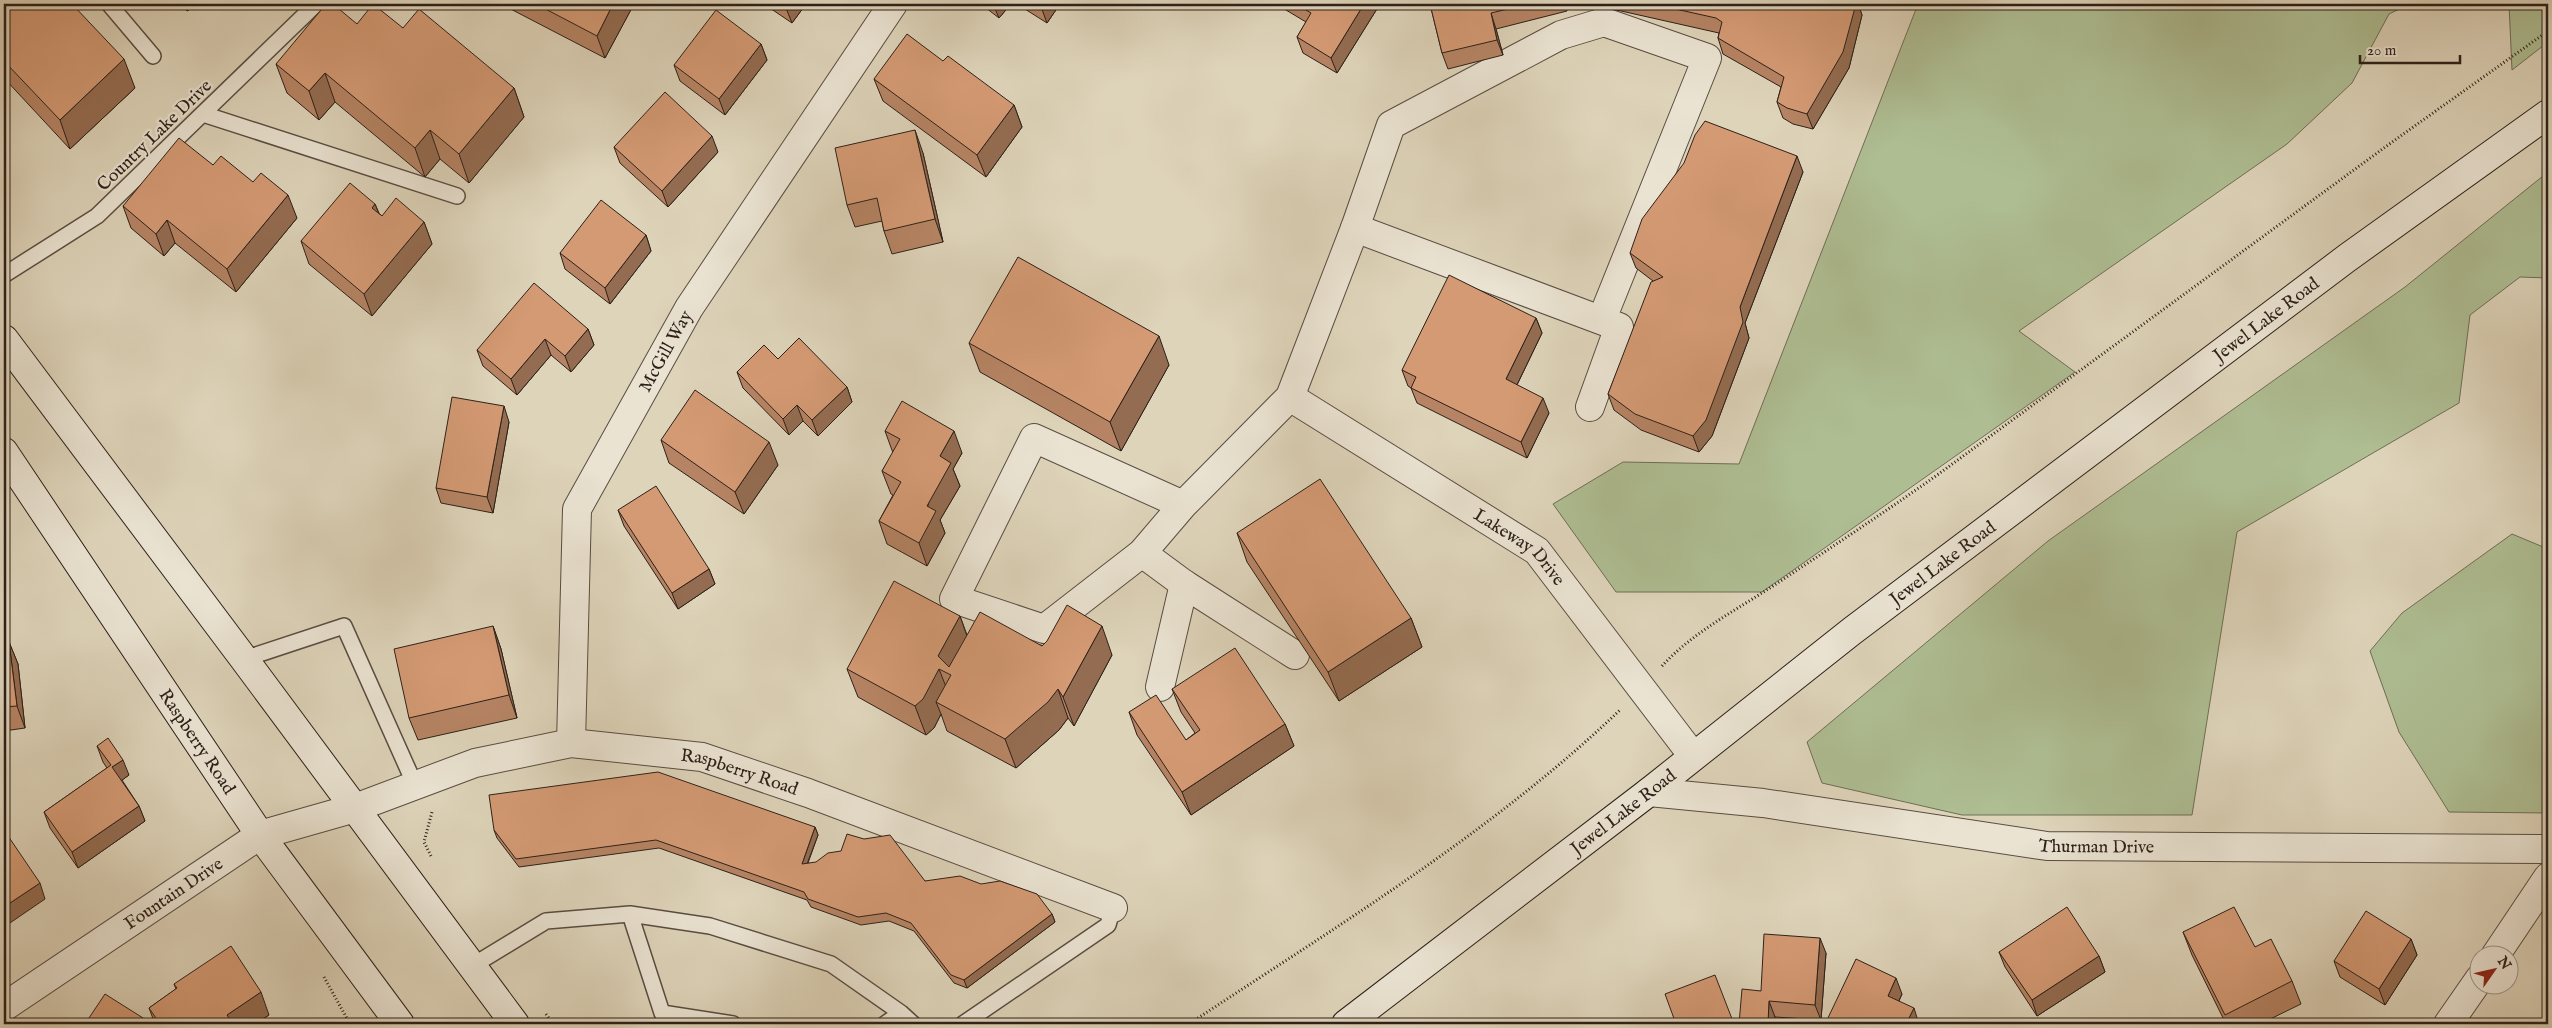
<svg xmlns="http://www.w3.org/2000/svg" width="2552" height="1028" font-family="'IM FELL English',serif">
<rect width="100%" height="100%" fill="#ded4ba"/>
<filter id="stains"><feTurbulence type="fractalNoise" baseFrequency=".004" numOctaves="4"/><feColorMatrix values="0 0 0 0 .2 0 0 0 0 .09 0 0 0 0 .02 0 0 0 .5 -.17"/></filter>
<radialGradient id="worn" r=".72"><stop offset=".6" stop-color="#630" stop-opacity="0"/><stop offset="1" stop-color="#630" stop-opacity=".3"/></radialGradient>
<!-- green -->
<path fill="#aebd92" stroke="#6e6e56" d="M 1918,4 L 2410,4 L 2389,14 L 2352,83 L 2287,144 L 2019,331 L 2075,372 L 1762,592 L 1616,592 L 1553,504 L 1623,462 L 1739,464 Z
M 2509,4 L 2548,4 L 2548,42 L 2512,70 Z
M 2548,172 L 2548,278 L 2520,277 L 2470,315 L 2459,403 L 2237,532 L 2192,815 L 1962,815 L 1822,783 L 1807,742 L 2048,541 L 2405,287 Z
M 2512,534 L 2548,549 L 2548,813 L 2449,812 L 2399,732 L 2370,651 L 2402,613 Z"/>
<g fill="none" stroke-linecap="round" stroke-linejoin="round">
<defs>
<path id="lane" d="M 109,4 L 153,56
M 203,114 L 457,196
M 4,275 L 97,216 L 316,4
M 244,659 L 344,626 L 415,785
M 472,966 L 546,921 L 630,914
M 662,1013 L 733,1024
M 671,1024 L 662,1013 L 630,914 L 710,926 L 831,964 L 901,1013 L 913,1024
M 885,1024 L 901,1013
M 963,1024 L 1108,925 L 1113,908"/>
<g id="street">
<path id="s1" d="M 1290,397 L 1537,551 L 1693,756"/>
<path d="M 1590,407 L 1619,327 L 1355,228 L 1391,125 L 1561,35 L 1604,22 L 1707,58 L 1602,319"/>
<path d="M 1183,505 L 1034,438 L 954,599 L 1044,629 L 1142,553 L 1183,505 L 1290,397 L 1355,228"/>
<path d="M 1142,553 L 1184,584 L 1295,655"/>
<path d="M 1160,687 L 1184,584"/>
<path id="s2" d="M 571,743 L 577,509 L 689,308 L 893,4"/>
<path id="s3" d="M 1649,792 L 1763,803 L 2047,846 L 2548,849"/>
<path d="M 2495,956 L 2548,877"/>
<path id="s4" d="M 4,1007 L 260,835 L 355,808 L 475,763 L 571,743 L 702,757 L 808,793 L 1113,908"/>
<path d="M 2448,1024 L 2480,978"/>
</g>
<g id="secondary">
<path d="M 4,339 L 244,659 L 515,1024"/>
<path id="s5" d="M 4,452 L 260,835 L 400,1024"/>
<path id="s6" d="M 1346,1024 L 1649,792 L 1852,631 L 2347,258 L 2548,114"/>
</g>
</defs>
<!-- lane casing -->
<use href="#lane" stroke="#594d42" stroke-width="18"/>
<!-- street casing -->
<use href="#street" stroke="#594d42" stroke-width="30"/>
<!-- secondary casing -->
<use href="#secondary" stroke="#2d201a" stroke-width="30"/>
<!-- path -->
<path stroke="#2d201a" stroke-width="3" stroke-dasharray="1 2.5" stroke-linecap="butt" d="M 1662,666 C 1692,633 1736,610 1773,586 C 1829,549 1885,512 1940,473 L 2388,145 L 2548,31
M 431,856 L 424,842 L 432,812
M 324,977 L 350,1024
M 546,1014 L 553,1024
M 1189,1024 C 1337,926 1491,833 1620,710"/>
<!-- lane -->
<use href="#lane" stroke="#eae3d2" stroke-width="15"/>
<!-- street -->
<use href="#street" stroke="#eae3d2" stroke-width="28"/>
<!-- secondary -->
<use href="#secondary" stroke="#eae3d2" stroke-width="28"/>
</g>
<!-- wall -->
<path fill="#b68464" stroke="#2d201a" d="M 4,4 L 135,88 L 70,149 L 4,78 Z
M 182,4 L 197,4 L 187,11 Z
M 501,4 L 634,4 L 605,58 Z
M 764,4 L 806,4 L 792,23 Z
M 981,4 L 1011,4 L 999,18 Z
M 1017,4 L 1060,4 L 1047,23 Z
M 1276,4 L 1380,4 L 1337,73 L 1303,53 L 1297,37 L 1306,22 Z
M 1430,4 L 1565,4 L 1567,11 L 1496,29 L 1503,55 L 1448,69 L 1442,53 Z
M 1590,4 L 1858,4 L 1862,15 L 1849,68 L 1813,129 L 1793,124 L 1783,118 L 1777,102 L 1781,87 L 1723,54 L 1718,38 L 1719,33 Z
M 357,24 L 403,28 L 514,88 L 524,117 L 469,183 L 440,159 L 425,177 L 335,102 L 319,120 L 287,93 L 276,64 Z
M 761,44 L 767,60 L 725,115 L 680,81 L 674,65 Z
M 874,79 L 1014,105 L 1022,127 L 986,177 L 883,101 Z
M 614,147 L 718,152 L 668,207 L 620,163 Z
M 923,153 L 943,242 L 892,254 L 884,231 L 882,221 L 855,227 L 847,205 Z
M 213,165 L 297,218 L 236,292 L 175,243 L 164,256 L 131,228 L 123,206 Z
M 1803,172 L 1745,323 L 1749,338 L 1712,436 L 1699,452 L 1641,430 L 1614,410 L 1608,394 L 1653,281 L 1636,268 L 1630,253 Z
M 375,204 L 379,213 L 382,216 L 424,222 L 432,244 L 372,316 L 309,264 L 301,241 Z
M 646,235 L 651,251 L 610,304 L 565,269 L 560,253 Z
M 1536,318 L 1542,333 L 1517,385 L 1549,413 L 1527,458 L 1417,403 L 1411,388 L 1408,386 L 1402,370 Z
M 588,329 L 594,345 L 571,372 L 551,355 L 517,395 L 483,366 L 477,350 Z
M 969,343 L 1169,365 L 1121,451 L 980,372 Z
M 778,359 L 847,387 L 852,402 L 818,436 L 803,421 L 789,435 L 743,388 L 737,372 Z
M 509,422 L 493,513 L 441,503 L 436,488 Z
M 885,431 L 962,453 L 953,469 L 960,486 L 940,520 L 945,533 L 927,566 L 887,544 L 879,521 L 893,495 L 891,494 L 882,471 L 893,453 Z
M 661,440 L 778,465 L 744,514 L 669,463 Z
M 618,510 L 709,569 L 715,584 L 678,609 L 624,526 Z
M 1237,533 L 1411,618 L 1422,647 L 1339,701 L 1247,562 Z
M 960,616 L 967,635 L 1112,655 L 1074,726 L 1068,718 L 1059,730 L 1016,768 L 947,731 L 941,714 L 934,728 L 926,735 L 858,697 L 847,669 Z
M 493,626 L 501,649 L 517,718 L 418,740 L 409,718 Z
M 4,642 L 9,642 L 18,664 L 25,728 L 4,731 Z
M 1172,689 L 1285,724 L 1294,746 L 1191,815 L 1137,735 L 1129,712 L 1186,740 L 1195,733 L 1181,712 Z
M 97,746 L 129,775 L 122,780 L 139,806 L 145,821 L 78,868 L 50,828 L 44,812 L 107,768 L 103,762 Z
M 815,827 L 818,835 L 808,863 L 925,881 L 1052,914 L 1055,922 L 967,988 L 954,983 L 914,931 L 889,921 L 861,925 L 811,907 L 807,900 L 659,848 L 519,867 L 497,838 L 494,830 Z
M 2183,932 L 2255,947 L 2292,981 L 2301,1004 L 2260,1024 L 2226,1024 L 2192,955 Z
M 2411,939 L 2417,955 L 2385,1005 L 2340,977 L 2334,961 Z
M 1999,952 L 2099,956 L 2105,972 L 2037,1016 L 2005,967 Z
M 1826,953 L 1821,1020 L 1775,1017 L 1761,991 Z
M 174,984 L 269,1015 L 255,1024 L 155,1024 L 149,1008 L 176,989 Z
M 1902,994 L 1899,1001 L 1919,1024 L 1829,1024 L 1827,1020 Z"/>
<!-- shaded-wall -->
<path fill="#946c51" stroke="#2d201a" d="M 184,4 L 197,4 L 187,11 Z
M 613,4 L 634,4 L 605,58 L 597,36 Z
M 789,4 L 806,4 L 792,23 L 786,8 Z
M 993,4 L 1011,4 L 999,18 Z
M 1040,4 L 1060,4 L 1047,23 Z
M 1364,4 L 1380,4 L 1337,73 L 1331,58 Z
M 1856,4 L 1858,4 L 1862,15 L 1849,68 L 1813,129 L 1807,114 Z
M 1491,13 L 1496,29 L 1503,55 L 1497,40 Z
M 761,44 L 767,60 L 725,115 L 719,99 Z
M 124,59 L 135,88 L 70,149 L 60,120 Z
M 325,73 L 335,102 L 319,120 L 309,91 Z
M 514,88 L 524,117 L 469,183 L 459,154 Z
M 1014,105 L 1022,127 L 986,177 L 977,155 Z
M 430,130 L 440,159 L 425,177 L 415,148 Z
M 915,130 L 923,153 L 943,242 L 935,219 Z
M 712,136 L 718,152 L 668,207 L 662,191 Z
M 1797,156 L 1803,172 L 1745,323 L 1749,338 L 1712,436 L 1699,452 L 1693,436 L 1740,307 Z
M 288,195 L 297,218 L 236,292 L 227,269 Z
M 375,204 L 384,227 L 372,208 Z
M 167,220 L 175,243 L 164,256 L 156,234 Z
M 424,222 L 432,244 L 372,316 L 364,294 Z
M 646,235 L 651,251 L 610,304 L 605,288 Z
M 1536,318 L 1542,333 L 1512,395 L 1506,379 Z
M 588,329 L 594,345 L 571,372 L 565,356 Z
M 1159,336 L 1169,365 L 1121,451 L 1110,422 Z
M 545,339 L 551,355 L 517,395 L 511,379 Z
M 847,387 L 852,402 L 818,436 L 812,420 Z
M 1543,398 L 1549,413 L 1527,458 L 1521,442 Z
M 797,405 L 803,421 L 789,435 L 783,419 Z
M 504,406 L 509,422 L 493,513 L 487,497 Z
M 954,431 L 962,453 L 953,469 L 960,486 L 940,520 L 945,533 L 927,566 L 919,543 L 940,456 Z
M 769,442 L 778,465 L 744,514 L 735,492 Z
M 709,569 L 715,584 L 678,609 L 672,593 Z
M 960,616 L 970,645 L 951,675 L 938,656 Z
M 1411,618 L 1422,647 L 1339,701 L 1328,672 Z
M 493,626 L 501,649 L 517,718 L 509,695 Z
M 1102,626 L 1112,655 L 1074,726 L 1063,697 Z
M 9,642 L 18,664 L 25,728 L 17,706 Z
M 939,669 L 950,697 L 936,702 L 941,714 L 934,728 L 926,735 L 915,706 Z
M 1058,689 L 1068,718 L 1059,730 L 1016,768 L 1005,739 Z
M 1285,724 L 1294,746 L 1191,815 L 1182,792 Z
M 123,760 L 129,775 L 118,783 L 112,767 Z
M 139,806 L 145,821 L 78,868 L 72,852 Z
M 815,827 L 818,835 L 804,872 L 802,864 Z
M 40,883 L 45,899 L 7,925 L 4,916 L 4,907 Z
M 1052,914 L 1055,922 L 967,988 L 964,980 Z
M 1820,938 L 1826,953 L 1821,1020 L 1815,1005 Z
M 2411,939 L 2417,955 L 2385,1005 L 2379,989 Z
M 2099,956 L 2105,972 L 2037,1016 L 2032,1000 Z
M 1896,978 L 1902,994 L 1894,1011 L 1888,996 Z
M 261,992 L 269,1015 L 255,1024 L 226,1024 L 227,1015 Z
M 1769,1001 L 1775,1017 L 1774,1024 L 1768,1024 Z
M 1914,1008 L 1919,1024 L 1906,1024 Z"/>
<!-- building -->
<path fill="#d49a74" stroke="#2d201a" d="M 4,4 L 72,4 L 124,59 L 60,120 L 4,61 Z
M 326,4 L 333,4 L 357,24 L 373,4 L 403,28 L 419,9 L 514,88 L 459,154 L 430,130 L 415,148 L 325,73 L 309,91 L 276,64 Z
M 536,4 L 613,4 L 597,36 Z
M 780,4 L 789,4 L 786,8 Z
M 1296,4 L 1364,4 L 1331,58 L 1297,37 L 1311,13 Z
M 1430,4 L 1529,4 L 1491,13 L 1497,40 L 1442,53 Z
M 1653,4 L 1856,4 L 1843,52 L 1807,114 L 1787,108 L 1777,102 L 1784,77 L 1718,38 L 1722,22 L 1716,18 Z
M 716,10 L 761,44 L 719,99 L 674,65 Z
M 907,34 L 943,61 L 948,56 L 1014,105 L 977,155 L 874,79 Z
M 665,92 L 712,136 L 662,191 L 614,147 Z
M 1705,121 L 1797,156 L 1740,307 L 1743,322 L 1706,420 L 1693,436 L 1635,414 L 1608,394 L 1651,282 L 1663,277 L 1630,253 L 1642,219 L 1684,163 L 1695,135 Z
M 915,130 L 935,219 L 884,231 L 877,198 L 847,205 L 835,148 Z
M 179,138 L 213,165 L 221,156 L 253,182 L 261,173 L 288,195 L 227,269 L 167,220 L 156,234 L 123,206 Z
M 350,183 L 375,204 L 372,208 L 382,216 L 396,198 L 424,222 L 364,294 L 301,241 Z
M 601,200 L 646,235 L 605,288 L 560,253 Z
M 1018,257 L 1159,336 L 1110,422 L 969,343 Z
M 1449,275 L 1536,318 L 1506,379 L 1543,398 L 1521,442 L 1411,388 L 1416,377 L 1402,370 Z
M 534,283 L 588,329 L 565,356 L 545,339 L 511,379 L 477,350 Z
M 799,338 L 847,387 L 812,420 L 797,405 L 783,419 L 737,372 L 764,345 L 778,359 Z
M 695,390 L 769,442 L 735,492 L 661,440 Z
M 452,397 L 504,406 L 487,497 L 436,488 Z
M 902,401 L 954,431 L 940,456 L 951,463 L 927,506 L 936,511 L 919,543 L 879,521 L 901,482 L 882,471 L 900,439 L 885,431 Z
M 1320,479 L 1411,618 L 1328,672 L 1237,533 Z
M 656,486 L 709,569 L 672,593 L 618,510 Z
M 894,581 L 960,616 L 938,656 L 949,667 L 980,612 L 1042,646 L 1047,641 L 1067,605 L 1102,626 L 1063,697 L 1058,689 L 1048,702 L 1005,739 L 936,702 L 951,675 L 939,669 L 923,699 L 915,706 L 847,669 Z
M 493,626 L 509,695 L 409,718 L 394,649 Z
M 4,642 L 9,642 L 17,706 L 4,707 Z
M 1235,648 L 1285,724 L 1182,792 L 1129,712 L 1156,695 L 1186,740 L 1200,730 L 1172,689 Z
M 108,738 L 123,760 L 112,767 L 139,806 L 72,852 L 44,812 L 111,765 L 97,746 Z
M 658,772 L 815,827 L 802,864 L 816,862 L 828,853 L 841,851 L 847,834 L 864,839 L 890,835 L 925,881 L 960,876 L 981,884 L 1000,881 L 1037,894 L 1052,914 L 964,980 L 951,975 L 911,923 L 886,913 L 858,917 L 808,899 L 804,892 L 656,840 L 516,859 L 494,830 L 489,795 Z
M 4,830 L 40,883 L 4,907 Z
M 2067,907 L 2099,956 L 2032,1000 L 1999,952 Z
M 2234,907 L 2255,947 L 2271,939 L 2292,981 L 2225,1015 L 2183,932 Z
M 2366,911 L 2411,939 L 2379,989 L 2334,961 Z
M 1764,934 L 1820,938 L 1815,1005 L 1769,1001 L 1768,1024 L 1739,1024 L 1742,989 L 1761,991 Z
M 231,946 L 261,992 L 227,1015 L 231,1021 L 226,1024 L 160,1024 L 149,1008 L 177,988 L 174,984 Z
M 1856,959 L 1896,978 L 1888,996 L 1914,1008 L 1906,1024 L 1837,1024 L 1827,1020 Z
M 1715,975 L 1734,1024 L 1676,1024 L 1665,994 Z
M 105,994 L 151,1023 L 150,1024 L 85,1024 Z
M 2548,1021 L 2548,1024 L 2544,1024 Z"/>
<g text-anchor="middle" stroke-width="4.5" stroke-linejoin="round" paint-order="stroke">
<!-- street labels -->
<g font-size="18" fill="#2d201a" stroke="#eae3d2">
<text transform="translate(154 135) rotate(-44)" y="6">Country Lake Drive</text>
<text dy="6" stroke="none"><textPath href="#s6" startOffset="1159">Jewel Lake Road</textPath></text>
<text dy="6" stroke="none"><textPath href="#s2" startOffset="415">McGill Way</textPath></text>
<text dy="6" stroke="none"><textPath href="#s1" startOffset="275">Lakeway Drive</textPath></text>
<text dy="6" stroke="none"><textPath href="#s6" startOffset="754">Jewel Lake Road</textPath></text>
<text dy="6" stroke="none"><textPath href="#s5" startOffset="348">Raspberry Road</textPath></text>
<text dy="6" stroke="none"><textPath href="#s4" startOffset="805">Raspberry Road</textPath></text>
<text dy="6" stroke="none"><textPath href="#s6" startOffset="349">Jewel Lake Road</textPath></text>
<text dy="6" stroke="none"><textPath href="#s3" startOffset="451">Thurman Drive</textPath></text>
<text dy="6" stroke="none"><textPath href="#s4" startOffset="204">Fountain Drive</textPath></text>
</g>
</g>
<!-- margin -->
<rect width="2552" height="1028" fill="none" stroke="#ded4ba" stroke-width="20"/>
<rect x="5" y="5" width="2542" height="1018" fill="none" stroke="#2d201a" stroke-width="2.5"/>
<rect x="10" y="10" width="2532" height="1008" fill="none" stroke="#2d201a"/>
<!-- north arrow -->
<g transform="translate(2494 970) rotate(56)"><circle r="24" fill="#eae3d2" stroke="#9e9588"/>
<path d="M0-4L9 19L0 12L-9 19Z" fill="#8f2418"/>
<text y="-8" font-size="14" font-weight="bold" text-anchor="middle" fill="#2d201a">N</text>
</g>
<!-- scale -->
<path d="M2360 55v8h100v-8" fill="none" stroke="#2d201a" stroke-width="2.5"/>
<text x="2367" y="55" font-size="15" fill="#2d201a" stroke="#eae3d2" stroke-width="4" paint-order="stroke">20 m</text>
<rect width="100%" height="100%" filter="url(#stains)"/>
<rect width="100%" height="100%" fill="url(#worn)"/>
</svg>
